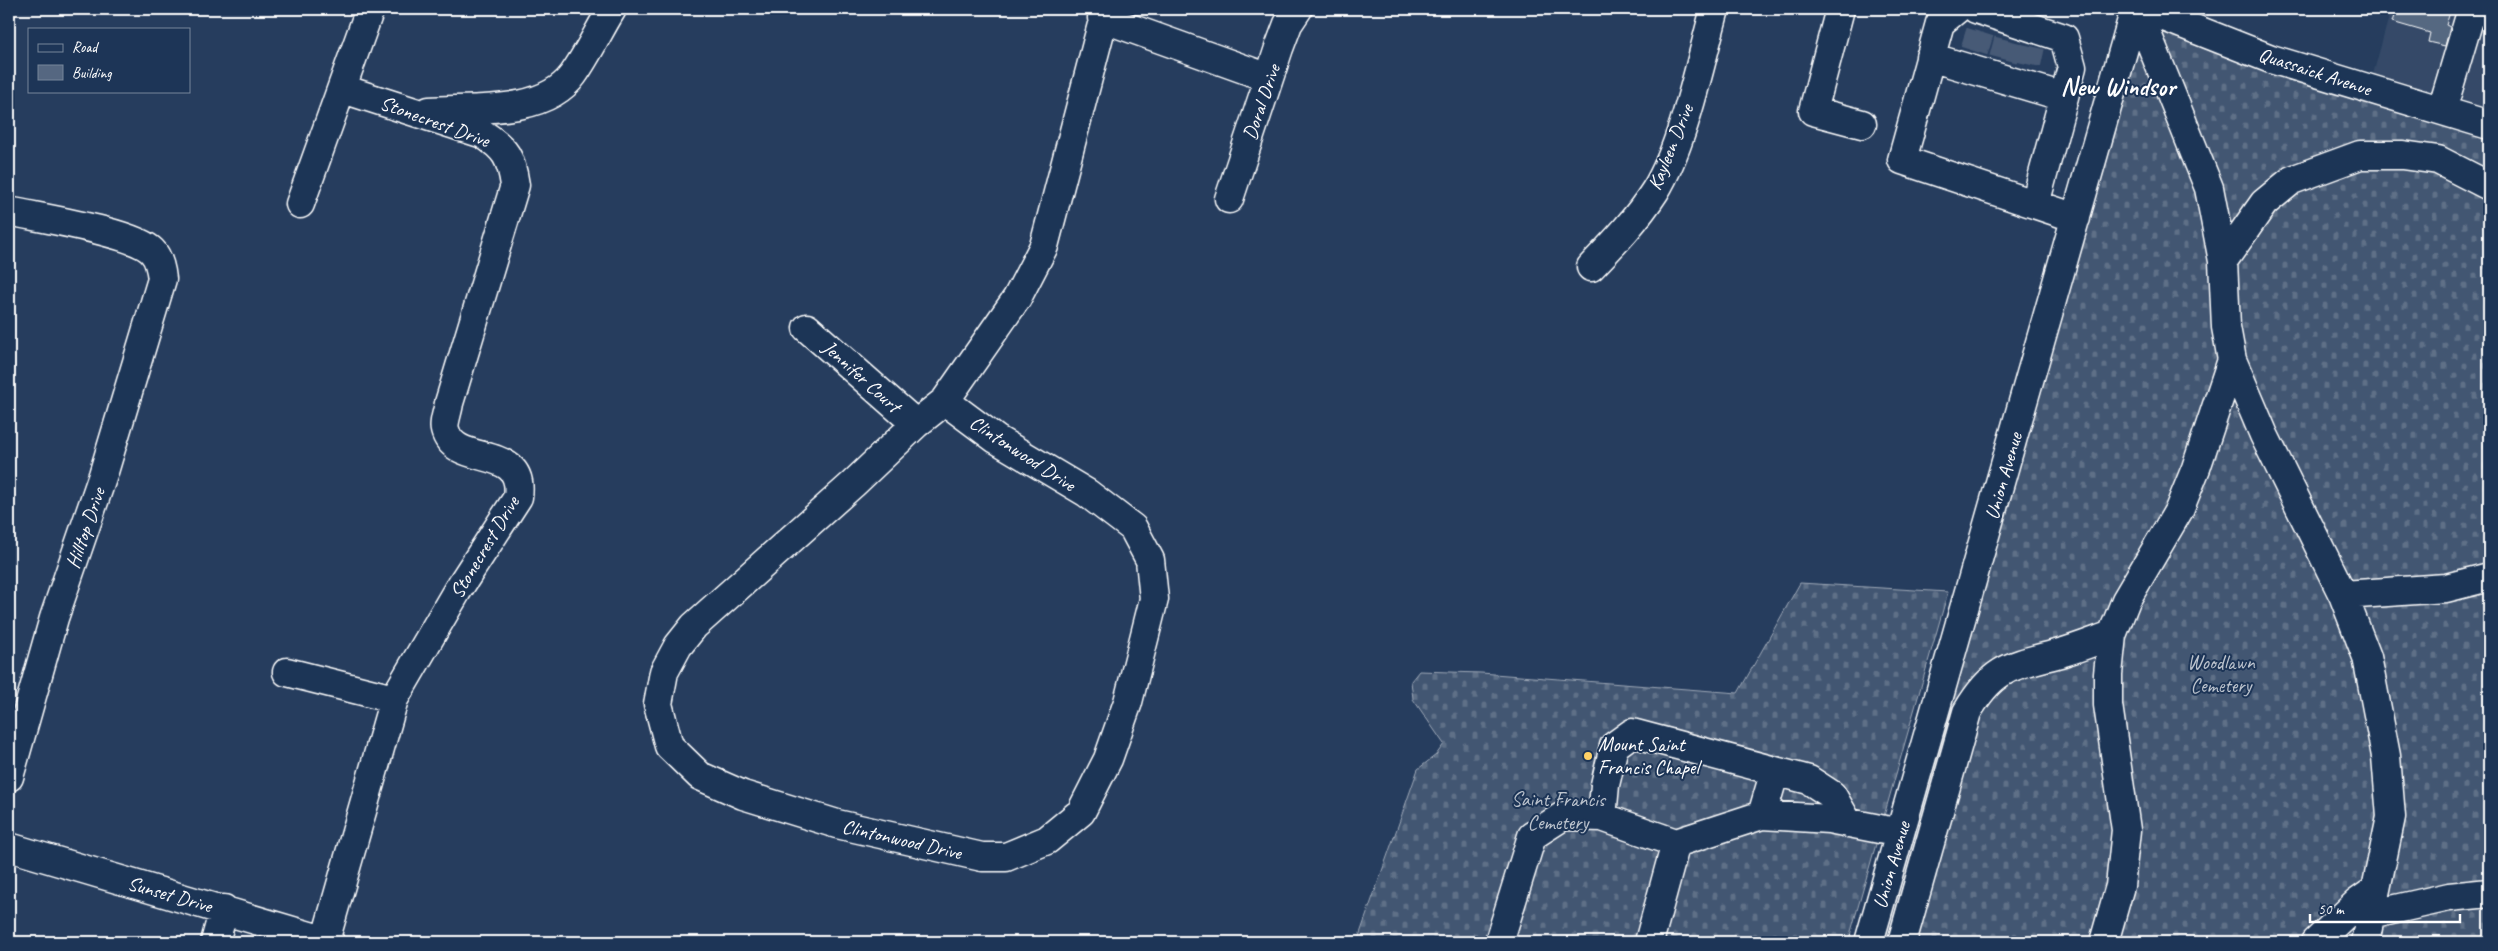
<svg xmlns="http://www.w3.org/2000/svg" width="2498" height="951" font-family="Caveat,sans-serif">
<defs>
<pattern id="cemetery-stones" width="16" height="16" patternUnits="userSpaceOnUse" patternTransform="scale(1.25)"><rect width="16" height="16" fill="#425672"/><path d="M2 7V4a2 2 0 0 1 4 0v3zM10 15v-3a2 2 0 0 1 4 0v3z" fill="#5e6f87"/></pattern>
</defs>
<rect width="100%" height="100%" fill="#263d5e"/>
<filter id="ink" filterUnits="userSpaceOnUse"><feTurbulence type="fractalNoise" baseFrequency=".02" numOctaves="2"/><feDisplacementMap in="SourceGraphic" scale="10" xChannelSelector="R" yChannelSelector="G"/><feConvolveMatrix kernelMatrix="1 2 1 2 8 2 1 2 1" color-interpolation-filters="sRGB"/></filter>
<g filter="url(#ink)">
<!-- built -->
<path fill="#344a68" d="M 2391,9 L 2489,9 L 2489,125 L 2369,89 Z"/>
<!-- cemetery -->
<path fill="url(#cemetery-stones)" stroke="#a0aab8" d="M 2135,9 L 2489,126 L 2489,942 L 1864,942 Z
M 1800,583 L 1948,592 L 1848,942 L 1357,942 L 1418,769 L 1436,755 L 1444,744 L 1413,699 L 1411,681 L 1419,671 L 1481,673 L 1738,693 Z"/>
<!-- building -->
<path fill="#556781" stroke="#fff" d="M 2396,9 L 2451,9 L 2446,25 L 2450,27 L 2445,46 L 2428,42 L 2430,33 L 2392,22 Z"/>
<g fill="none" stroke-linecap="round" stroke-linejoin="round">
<!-- minor-tunnel -->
<path stroke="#475a76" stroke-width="28" stroke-dasharray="28 14" stroke-linecap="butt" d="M 1974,51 L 1980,32
M 2003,59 L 2008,40
M 2027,64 L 2031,46"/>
<defs>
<path id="minor" d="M 1840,9 L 1813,111 L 1862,124
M 1957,9 L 1940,23 L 1902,160 L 2076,218
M 1976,9 L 2064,38 L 2072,67 L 2035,204
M 2137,9 L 2209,188 L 2223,261 L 2226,327 L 2232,360 L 2264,435 L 2343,595 L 2367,657 L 2386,756 L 2391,817 L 2365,942
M 1102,18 L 1269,78
M 1930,57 L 2064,97
M 2442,110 L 2472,9
M 429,111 C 474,108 544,115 573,75 C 588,54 599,30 612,9
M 1229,199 L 1279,48 L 1288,24 L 1298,9
M 300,204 L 370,9
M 9,211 C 39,218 133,232 152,251 C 159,258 161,270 162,279 L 103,475 L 54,618 L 9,777
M 2223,261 L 2264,203 L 2292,180 L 2360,155 L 2403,155 L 2438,160 L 2489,186
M 1591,267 C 1614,243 1637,219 1655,191 C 1684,144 1700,63 1715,9
M 807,328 L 916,424
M 945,401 L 996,439 L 1087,493 L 1133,528 L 1150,560 L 1154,599 L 1128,702 L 1108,759 L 1081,812 L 1047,840 L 1006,857 L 982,857 L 837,824 L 743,795 L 700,776 L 669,746 L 658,704 L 664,672 L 678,646 L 694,626 L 853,484 L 916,424 L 945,401 L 1017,298 L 1044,246 L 1106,9
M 2343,595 L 2446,588 L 2489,577
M 287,672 L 394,699
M 1762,815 L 1775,771
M 1602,817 L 1605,785 L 1614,746 L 1632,733 L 1809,780 L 1832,795 L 1848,823
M 9,847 L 330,942
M 2370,915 L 2449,897 L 2489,893
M 325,941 L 394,699 L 457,591 L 518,497 C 526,442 455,469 445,430 C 443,423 448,411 449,403 L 515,185 C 511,158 506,149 483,134 L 343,89
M 215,942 L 224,909
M 1499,942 L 1532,836 L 1563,816 L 1602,817 L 1676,843
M 1649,942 L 1676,843 L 1762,815 L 1829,819 L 1900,833
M 1869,942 L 2135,9
M 1902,942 L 1967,712 C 1994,666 2012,666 2060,653 C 2078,648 2095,641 2112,635
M 2104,942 L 2120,886 L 2126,830 L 2108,705 L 2108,674 L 2112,635 L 2126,600 L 2179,510 L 2196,468 L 2232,360
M 2316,942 L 2357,903 L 2374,891"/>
<path id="major" d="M 2144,9 L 2271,59 L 2489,125"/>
</defs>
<!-- minor casing -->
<use href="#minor" stroke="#fff" stroke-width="31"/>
<!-- major casing -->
<use href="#major" stroke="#fff" stroke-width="31"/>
<!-- minor -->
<use href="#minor" stroke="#1d3557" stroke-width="28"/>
<!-- major -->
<use href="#major" stroke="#1d3557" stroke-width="28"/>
</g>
</g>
<!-- markers -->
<circle fill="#ffd166" stroke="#1d3557" stroke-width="2" cx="1588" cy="756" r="5"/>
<g text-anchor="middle" stroke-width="4" stroke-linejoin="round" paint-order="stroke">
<!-- street labels -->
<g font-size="20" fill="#fff" stroke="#1d3557">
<text transform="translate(2315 71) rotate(18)" y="7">Quassaick Avenue</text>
<text transform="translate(1261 102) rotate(-71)" y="7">Doral Drive</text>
<text transform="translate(435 121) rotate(20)" y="7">Stonecrest Drive</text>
<text transform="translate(1670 147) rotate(-68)" y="7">Kayleen Drive</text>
<text transform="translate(862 376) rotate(42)" y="7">Jennifer Court</text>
<text transform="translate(1023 453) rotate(33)" y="7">Clintonwood Drive</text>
<text transform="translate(2003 476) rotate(-74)" y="7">Union Avenue</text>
<text transform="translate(85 528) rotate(-71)" y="7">Hilltop Drive</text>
<text transform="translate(484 547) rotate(-59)" y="7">Stonecrest Drive</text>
<text transform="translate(902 839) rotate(13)" y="7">Clintonwood Drive</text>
<text transform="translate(1891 865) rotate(-74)" y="7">Union Avenue</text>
<text transform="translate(170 894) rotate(16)" y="7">Sunset Drive</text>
</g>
<!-- park labels -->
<g font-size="20" fill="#bdc4ce" stroke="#1d3557">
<text x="2221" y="669">Woodlawn<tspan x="2221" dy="23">Cemetery</tspan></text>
<text x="1558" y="806">Saint Francis<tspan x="1558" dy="23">Cemetery</tspan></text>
</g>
<!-- poi labels -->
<g font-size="20" fill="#fff" stroke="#1d3557" text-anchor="start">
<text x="1598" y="751">Mount Saint<tspan x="1598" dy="23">Francis Chapel</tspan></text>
</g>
<!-- district labels -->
<g font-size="25" font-weight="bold" fill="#fff" stroke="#1d3557">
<text x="2118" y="95">New Windsor</text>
</g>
</g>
<!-- margin -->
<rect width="2498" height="951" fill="none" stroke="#1d3557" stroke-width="30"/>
<rect x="15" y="15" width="2468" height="921" fill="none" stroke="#fff" stroke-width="2" filter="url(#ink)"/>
<!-- legend -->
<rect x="28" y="28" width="162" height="65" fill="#1d3557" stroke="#77869a"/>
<rect x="38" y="44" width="25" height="8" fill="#1d3557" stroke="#77869a"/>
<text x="72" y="52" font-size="15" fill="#ffffff">Road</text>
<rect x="38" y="65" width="25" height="15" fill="#556781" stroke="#77869a"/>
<text x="72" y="78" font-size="15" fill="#ffffff">Building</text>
<!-- scale -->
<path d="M2310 914v8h150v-8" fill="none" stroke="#ffffff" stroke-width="2.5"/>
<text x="2318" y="914" font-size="15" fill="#ffffff" stroke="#1d3557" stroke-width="4" paint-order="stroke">50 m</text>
</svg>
